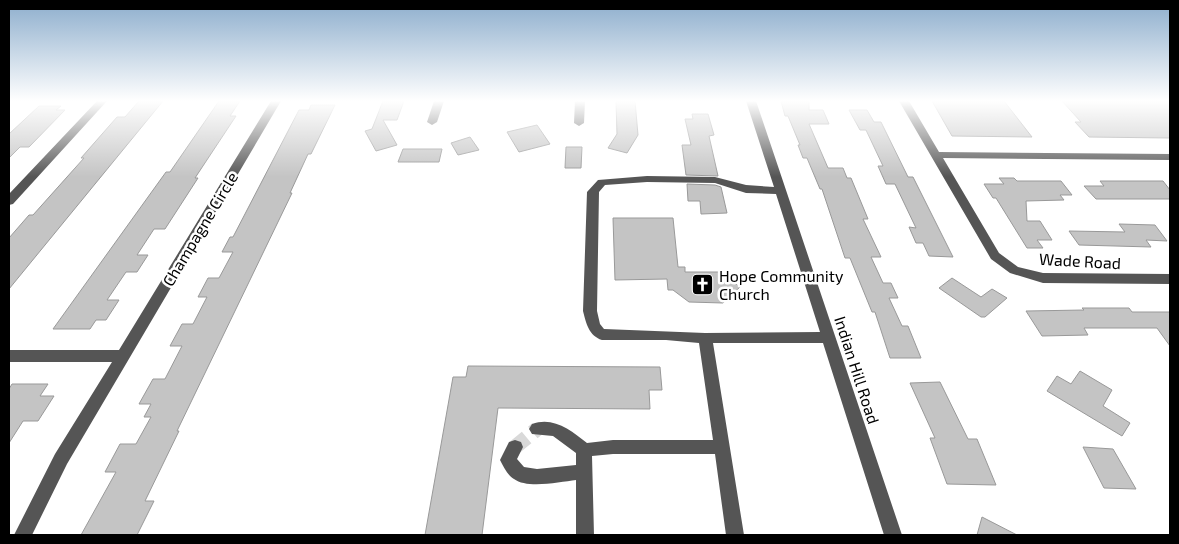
<svg xmlns="http://www.w3.org/2000/svg" width="1179" height="544" font-family="'Exo 2',sans-serif">
<rect width="100%" height="100%" fill="#fff"/>
<!-- building -->
<path fill="#c4c4c4" stroke="#999" d="M 139,101 L 163,101 L 9,289 L 9,238 L 29,215 L 33,215 L 84,158 L 81,158 L 117,117 L 125,117 Z
M 219,101 L 240,101 L 230,116 L 236,116 L 195,178 L 198,178 L 165,229 L 154,229 L 137,255 L 148,255 L 137,272 L 126,272 L 107,300 L 119,300 L 106,320 L 96,320 L 90,329 L 53,329 L 166,172 L 170,172 Z
M 383,101 L 404,101 L 397,120 L 383,120 L 397,145 L 376,151 L 365,131 L 372,129 Z
M 616,101 L 635,101 L 638,135 L 627,153 L 608,148 L 617,134 Z
M 781,101 L 809,101 L 809,110 L 823,110 L 829,124 L 809,124 L 828,168 L 843,168 L 847,178 L 851,178 L 868,219 L 863,219 L 881,257 L 871,257 L 883,283 L 891,283 L 898,298 L 889,298 L 902,326 L 908,326 L 921,358 L 890,358 L 875,312 L 872,312 L 850,258 L 845,258 L 822,189 L 820,189 L 807,158 L 803,158 L 798,145 L 800,145 L 788,116 L 785,116 Z
M 932,101 L 1004,101 L 1032,137 L 952,136 Z
M 1062,101 L 1170,101 L 1170,138 L 1089,137 L 1075,122 L 1081,122 Z
M 311,105 L 335,105 L 311,154 L 308,154 L 290,193 L 292,193 L 177,431 L 179,431 L 145,501 L 154,501 L 137,535 L 81,535 L 116,472 L 105,472 L 120,444 L 136,444 L 151,417 L 144,417 L 151,404 L 139,404 L 153,379 L 165,379 L 182,346 L 170,346 L 182,324 L 193,324 L 207,297 L 198,297 L 208,278 L 219,278 L 233,252 L 222,252 L 230,237 L 233,237 L 299,110 L 309,110 Z
M 39,106 L 61,106 L 56,110 L 65,110 L 29,147 L 20,147 L 9,158 L 9,134 Z
M 849,110 L 867,110 L 874,122 L 881,122 L 908,177 L 913,177 L 953,257 L 929,256 L 923,243 L 916,243 L 909,227 L 916,228 L 895,184 L 886,184 L 878,166 L 883,166 L 866,130 L 860,130 Z
M 692,114 L 708,114 L 714,135 L 709,136 L 718,176 L 686,175 L 682,145 L 691,145 L 685,119 L 693,119 Z
M 537,125 L 550,144 L 519,152 L 507,132 Z
M 470,137 L 479,150 L 458,155 L 451,143 Z
M 566,147 L 582,147 L 581,168 L 565,168 Z
M 403,149 L 442,149 L 439,162 L 398,162 Z
M 999,178 L 1014,178 L 1017,181 L 1061,181 L 1072,195 L 1060,195 L 1064,200 L 1026,201 L 1027,221 L 1040,221 L 1052,240 L 1037,240 L 1043,248 L 1027,248 L 996,198 L 993,198 L 984,184 L 1004,184 Z
M 1100,181 L 1163,181 L 1170,190 L 1170,199 L 1096,199 L 1084,186 L 1104,186 Z
M 687,184 L 715,185 L 721,187 L 727,213 L 701,214 L 700,201 L 688,201 Z
M 613,218 L 673,218 L 678,267 L 685,267 L 685,272 L 719,272 L 740,287 L 723,303 L 689,302 L 673,290 L 668,290 L 667,279 L 615,280 Z
M 1119,224 L 1155,225 L 1167,241 L 1146,240 L 1151,247 L 1079,245 L 1069,231 L 1125,232 Z
M 952,278 L 981,297 L 992,289 L 1007,298 L 985,317 L 981,317 L 939,288 Z
M 1082,308 L 1129,308 L 1132,312 L 1170,312 L 1170,346 L 1157,328 L 1084,328 L 1088,335 L 1042,336 L 1026,311 L 1084,310 Z
M 468,366 L 660,367 L 662,390 L 649,390 L 650,409 L 498,408 L 482,535 L 425,535 L 453,377 L 466,377 Z
M 1080,371 L 1112,390 L 1103,406 L 1130,423 L 1122,436 L 1047,391 L 1057,376 L 1071,384 Z
M 940,382 L 968,439 L 977,439 L 996,485 L 947,484 L 930,438 L 935,438 L 910,383 Z
M 12,384 L 48,384 L 40,396 L 54,396 L 38,421 L 23,421 L 9,443 L 9,389 Z
M 1083,447 L 1113,449 L 1136,489 L 1104,488 Z
M 982,517 L 1017,535 L 977,535 Z"/>
<g fill="none" stroke-linecap="round" stroke-linejoin="round">
<!-- minor-tunnel -->
<path stroke="#d9d9d9" stroke-width="15" stroke-dasharray="15 8" stroke-linecap="butt" d="M 515,447 L 537,429"/>
<!-- minor -->
<path fill="#555" fill-rule="evenodd" d="M 97,101 L 107,101 L 13,204 L 9,205 L 9,194 Z
M 271,101 L 281,101 L 67,464 L 32,535 L 14,535 L 55,454 L 112,362 L 9,362 L 9,350 L 119,350 Z
M 434,101 L 444,101 L 437,122 L 432,125 L 427,122 Z
M 575,101 L 585,101 L 584,123 L 579,126 L 574,123 Z
M 746,101 L 756,101 L 902,535 L 884,535 L 823,343 L 713,343 L 744,535 L 726,535 L 715,454 L 613,454 L 592,456 L 594,535 L 576,535 L 576,480 C 560,482 527,489 514,479 C 508,476 503,466 500,460 L 509,442 L 515,440 L 521,442 L 523,447 L 517,459 L 524,467 L 537,469 L 576,465 L 576,453 L 553,436 L 532,434 L 529,429 L 532,424 C 553,416 571,430 587,443 L 613,440 L 713,440 L 699,343 L 666,340 L 602,340 C 589,336 586,323 583,311 L 587,192 L 598,180 L 647,176 L 715,177 L 746,185 L 774,187 ZM 647,182 L 715,183 L 746,193 L 776,194 L 820,332 L 705,333 L 604,329 L 600,324 L 597,311 L 599,192 L 605,185 Z
M 899,101 L 909,101 L 939,152 L 1170,154 L 1170,160 L 943,158 L 999,253 L 1018,267 L 1043,273 L 1170,274 L 1170,284 L 1043,283 L 1010,273 L 991,259 Z"/>
</g>
<!-- sky -->
<linearGradient id="sky" x2="0" y2="1"><stop stop-color="#8cadcc"/><stop offset="0.57" stop-color="#fff"/><stop offset="1" stop-color="#fff" stop-opacity="0"/></linearGradient>
<rect width="1179" height="177" fill="url(#sky)"/>
<!-- icons -->
<defs>
<symbol id="church-square" viewBox="-11 -11 22 22"><rect x="-9" y="-9" width="18" height="18" rx="4" fill="#000" stroke="#fff"/><path d="M-1.2-6h2.4v3.5h3.3v2.4h-3.3V6h-2.4V-.1h-3.3v-2.4h3.3Z" fill="#fff"/></symbol>
</defs>
<g fill-rule="evenodd">
<use href="#church-square" x="690" y="272" width="25" height="25"/>
</g>
<g text-anchor="middle" stroke-width="5" stroke-linejoin="round" paint-order="stroke">
<!-- street labels -->
<g font-size="16" fill="#000" stroke="#fff">
<text transform="translate(200 229) rotate(-59)" y="6">Champagne Circle</text>
<text transform="translate(1080 261) rotate(3)" y="6">Wade Road</text>
<text transform="translate(857 370) rotate(72)" y="6">Indian Hill Road</text>
</g>
<!-- poi labels -->
<g font-size="16" fill="#000" stroke="#fff" text-anchor="start">
<text x="719" y="282">Hope Community<tspan x="719" dy="18">Church</tspan></text>
</g>
</g>
<!-- border -->
<rect width="1179" height="544" fill="none" stroke="#000000" stroke-width="20"/>
</svg>
